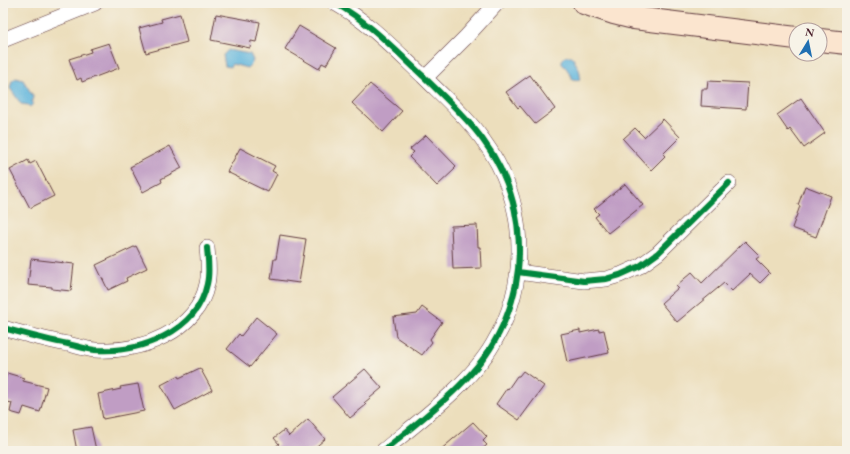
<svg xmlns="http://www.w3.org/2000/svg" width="850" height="454" font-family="'EB Garamond',serif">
<rect width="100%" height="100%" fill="#f7f3e8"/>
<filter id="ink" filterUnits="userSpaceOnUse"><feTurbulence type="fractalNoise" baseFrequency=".025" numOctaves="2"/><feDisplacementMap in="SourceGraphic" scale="8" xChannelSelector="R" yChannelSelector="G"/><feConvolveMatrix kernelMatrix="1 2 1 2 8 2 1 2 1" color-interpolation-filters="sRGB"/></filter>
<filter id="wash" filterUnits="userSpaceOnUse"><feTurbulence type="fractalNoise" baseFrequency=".012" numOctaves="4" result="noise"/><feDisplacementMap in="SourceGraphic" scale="16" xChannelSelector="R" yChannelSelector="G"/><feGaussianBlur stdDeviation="0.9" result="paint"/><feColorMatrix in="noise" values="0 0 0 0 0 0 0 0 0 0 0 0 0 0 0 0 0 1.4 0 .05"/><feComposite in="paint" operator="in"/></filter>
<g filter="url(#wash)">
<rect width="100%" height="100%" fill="#ecdebc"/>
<!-- water -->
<path fill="#61b6dd" stroke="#566a84" d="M 228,50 L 250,54 L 253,60 L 252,63 L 247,68 L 232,64 L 230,67 L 225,66 L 223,55 Z
M 566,56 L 572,56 C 575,64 583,71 579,80 L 572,79 L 572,76 L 570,75 L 567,69 L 562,64 L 562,60 Z
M 16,78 L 23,80 L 33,96 L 32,103 L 33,104 L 30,107 L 28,105 L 21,104 L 10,88 L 12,81 Z"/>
<g id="blocks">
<!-- building -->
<path fill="#c09dc4" d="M 180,14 L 187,42 L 146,53 L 139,28 L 162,22 L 161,19 Z
M 216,14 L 260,22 L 256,42 L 251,41 L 250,48 L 211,40 Z
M 299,26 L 336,48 L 326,65 L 322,63 L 319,69 L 285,49 Z
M 109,43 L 119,68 L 82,82 L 81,78 L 77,80 L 69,59 L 91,52 L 90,49 Z
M 530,75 L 555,109 L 535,124 L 520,106 L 518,108 L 506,92 Z
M 708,81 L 748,83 L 746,109 L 701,106 L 702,89 L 707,89 Z
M 370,84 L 402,111 L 383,132 L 352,103 Z
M 801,98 L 825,133 L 804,148 L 790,129 L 788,131 L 777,115 Z
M 663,119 L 680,137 L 663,154 L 665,156 L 651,170 L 623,139 L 635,128 L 644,137 Z
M 426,135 L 456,166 L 454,168 L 455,169 L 437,186 L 409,157 L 414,152 L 410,149 Z
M 170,146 L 182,168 L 161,179 L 162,182 L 143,192 L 130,167 Z
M 240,148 L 275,166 L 272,171 L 277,174 L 268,192 L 227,172 Z
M 28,160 L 30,164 L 36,161 L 54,196 L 30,208 L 10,170 Z
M 625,184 L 643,205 L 608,233 L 595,217 L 599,214 L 594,209 Z
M 805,186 L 831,196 L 816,237 L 792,228 L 800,206 L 798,205 Z
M 477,225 L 478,247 L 480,247 L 481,268 L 453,269 L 451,226 Z
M 280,235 L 306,239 L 299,283 L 271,279 L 274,259 L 276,259 Z
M 745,241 L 760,256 L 756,259 L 770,273 L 760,283 L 750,274 L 732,291 L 724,283 L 677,322 L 661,303 L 678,288 L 676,286 L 692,272 L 702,283 Z
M 136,246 L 147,268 L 126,278 L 127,281 L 108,290 L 96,265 Z
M 31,259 L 74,264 L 71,291 L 52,289 L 52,287 L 28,285 Z
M 422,307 L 442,322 L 430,339 L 432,342 L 422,355 L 396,337 L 393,317 L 417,314 Z
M 256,317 L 277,334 L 250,367 L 227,349 L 239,334 L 241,336 Z
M 599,329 L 599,331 L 604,330 L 609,353 L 567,362 L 561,334 L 580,330 L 580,333 Z
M 200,368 L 212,390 L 175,410 L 161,385 L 178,376 L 179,378 Z
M 365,369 L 382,388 L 364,403 L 366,405 L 350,418 L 332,397 Z
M 523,371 L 544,386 L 519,420 L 496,404 L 507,388 L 508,389 L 517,376 L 519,376 Z
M 7,373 L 24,378 L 23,381 L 47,387 L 40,412 L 24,407 L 21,415 L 10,412 L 12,403 L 3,401 L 3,386 Z
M 138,384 L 144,411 L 103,419 L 98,394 L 121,389 L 120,387 Z
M 308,419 L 325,439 L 311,451 L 270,451 L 279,444 L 274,438 L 284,430 L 289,436 Z
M 473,422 L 487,437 L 483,441 L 487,445 L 480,451 L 439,451 Z
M 91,427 L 96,450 L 77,451 L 73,430 Z"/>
</g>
</g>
<g filter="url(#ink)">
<use href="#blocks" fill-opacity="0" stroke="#623c41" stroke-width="1"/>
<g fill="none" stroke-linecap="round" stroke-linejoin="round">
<defs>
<path id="minor" d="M 335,3 C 370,23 394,49 423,76 C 443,96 467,117 483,140 C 527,200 531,280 493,344 C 470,384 419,421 383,451
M 3,40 L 95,3
M 425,78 L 466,37 L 497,3
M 518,272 L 584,281 L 606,279 L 620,275 L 640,266 L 658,253 L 729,183
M 3,328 C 25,334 46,340 68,344 C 77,346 86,349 95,350 C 140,353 197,332 207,284 C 210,272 208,260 207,248"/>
<path id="secondary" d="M 584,3 L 614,13 L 634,18 L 796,38
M 820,40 L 847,43"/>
</defs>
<!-- minor casing -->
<use href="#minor" stroke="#623c41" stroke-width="16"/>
<!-- secondary casing -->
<use href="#secondary" stroke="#623c41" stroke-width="24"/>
<!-- minor -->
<use href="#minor" stroke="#fff" stroke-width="15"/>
<!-- secondary -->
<use href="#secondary" stroke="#fbe5cf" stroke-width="22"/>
<defs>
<path id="cycleway" d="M 335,3 C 370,23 394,49 423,76 C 443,96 467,117 483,140 C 527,200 531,280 493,344 C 470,384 419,421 383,451
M 518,272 L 584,281 L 606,279 L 620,275 L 640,266 L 658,253 L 729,183
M 3,328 C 25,334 46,340 68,344 C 77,346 86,349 95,350 C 140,353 197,332 207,284 C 210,272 208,260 207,248"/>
</defs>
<!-- cycleway casing -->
<use href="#cycleway" stroke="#f7f3e8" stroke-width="8"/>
<!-- cycleway -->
<use href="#cycleway" stroke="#00873e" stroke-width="6"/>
</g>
</g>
<!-- margin -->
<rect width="850" height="454" fill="none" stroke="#f7f3e8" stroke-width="16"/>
<!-- north arrow -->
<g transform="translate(808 42) rotate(10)"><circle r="19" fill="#f7f3e8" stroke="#b29e9c"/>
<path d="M0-3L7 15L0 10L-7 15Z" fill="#1f6fb2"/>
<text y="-6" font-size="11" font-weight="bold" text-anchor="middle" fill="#4a1f2b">N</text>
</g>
</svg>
